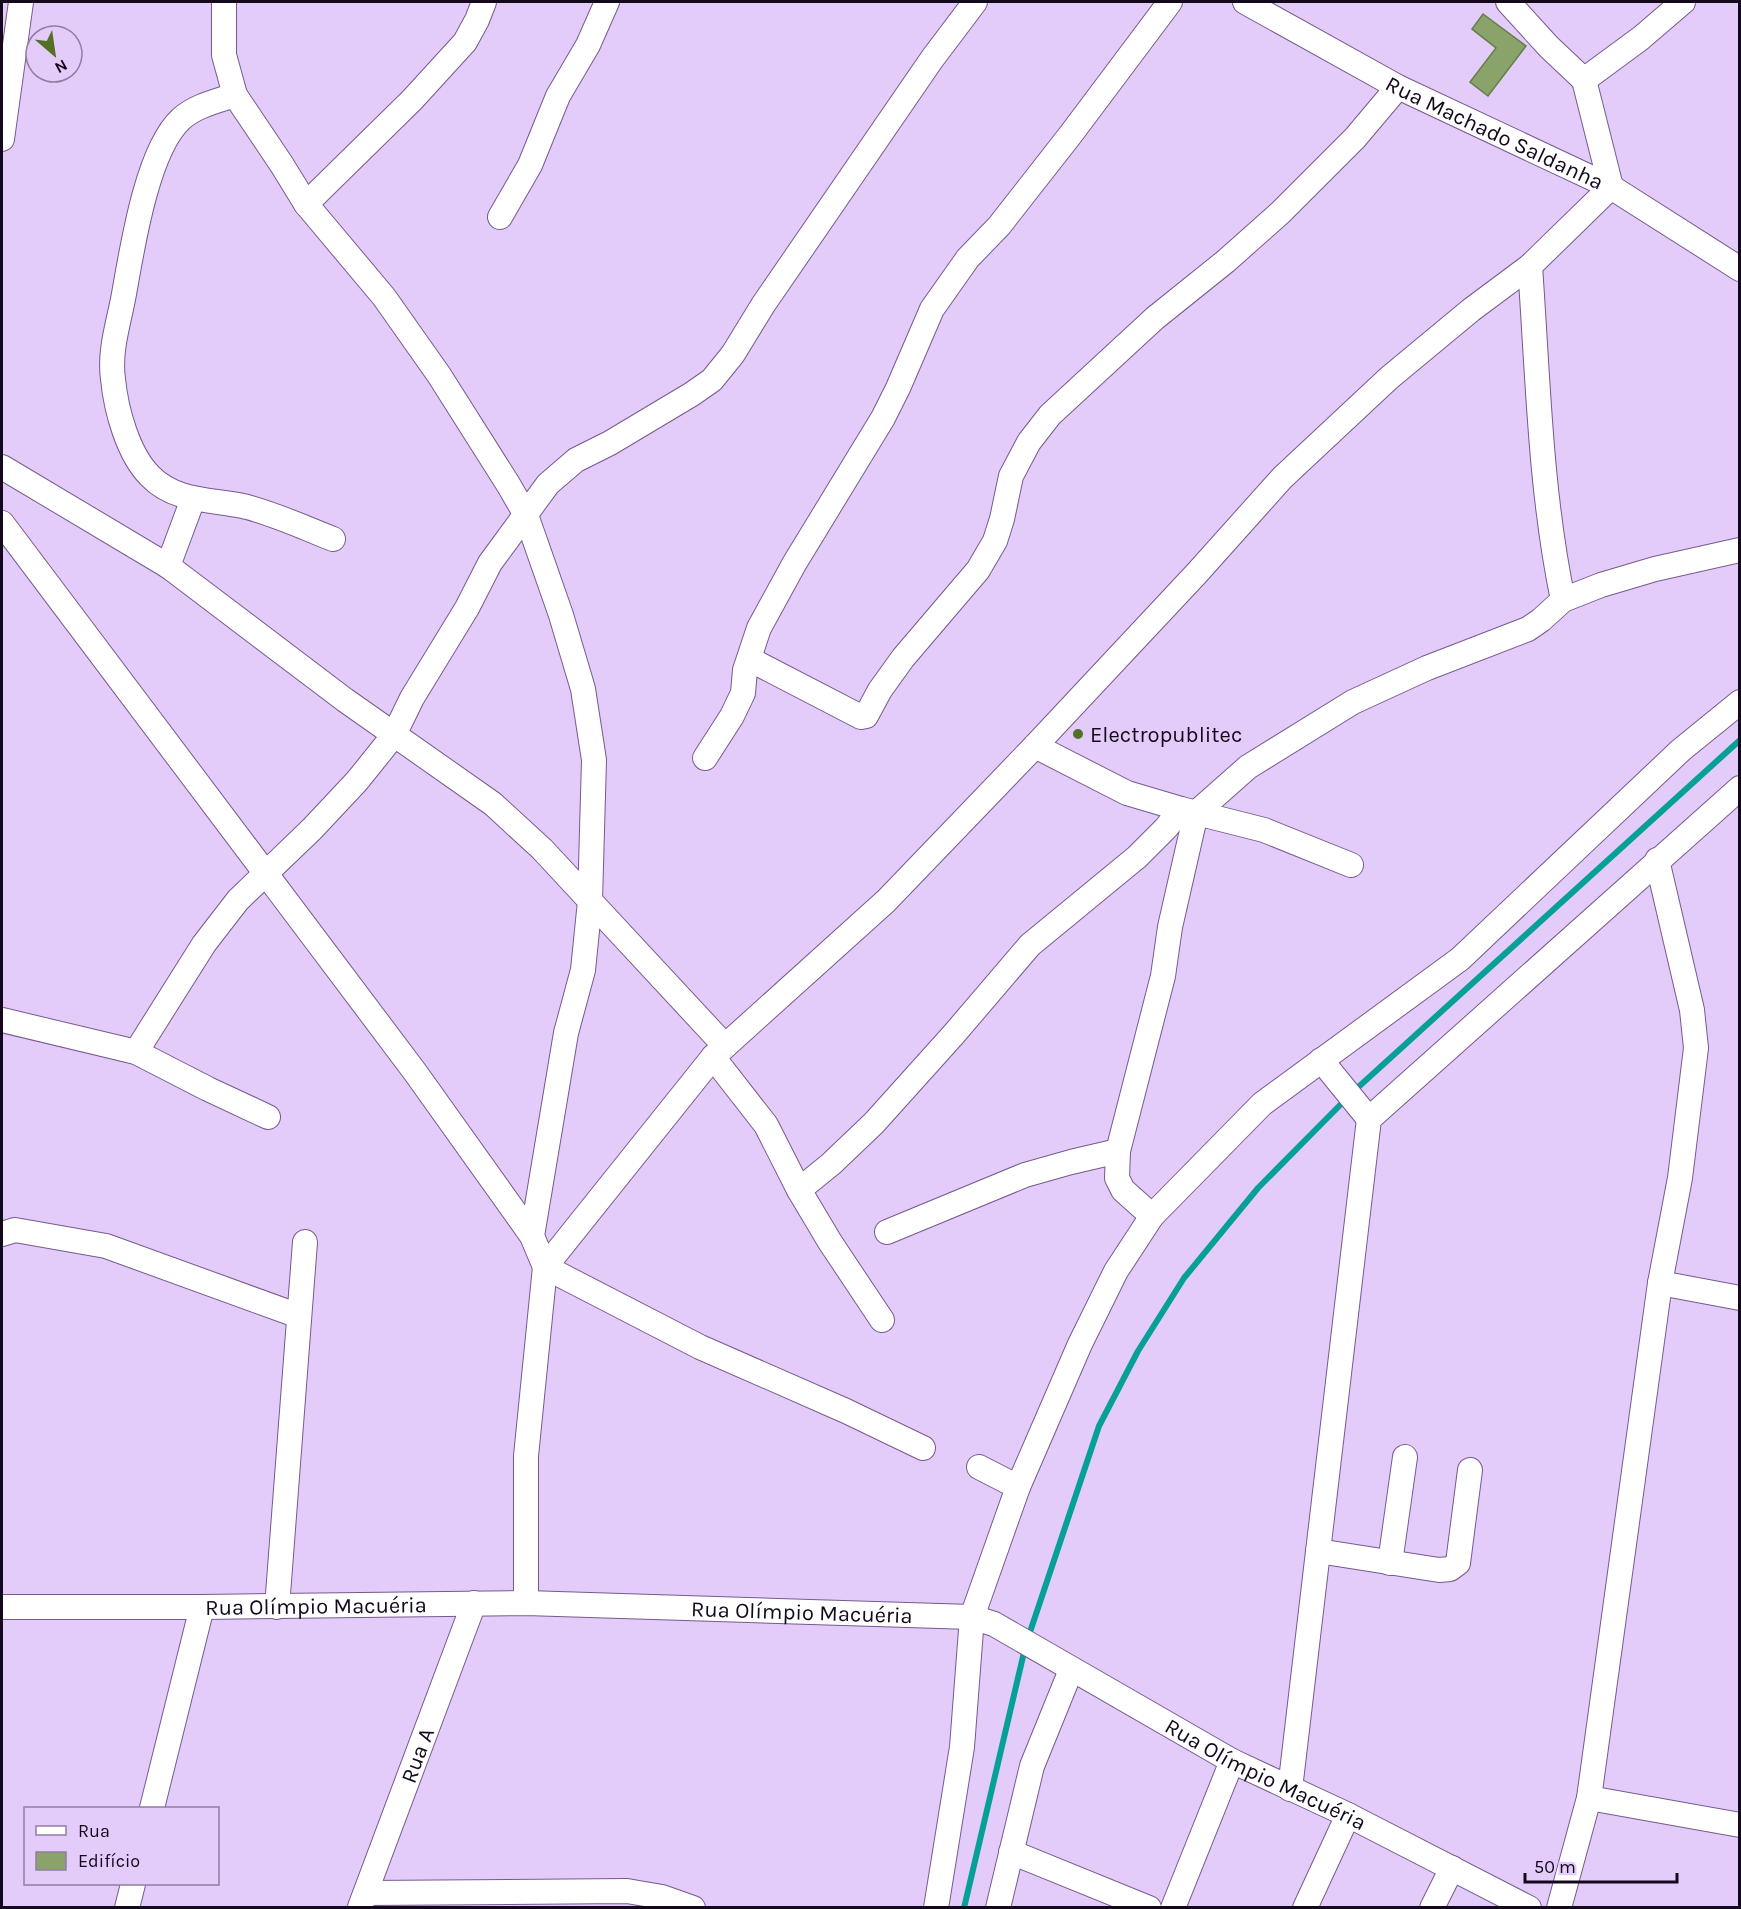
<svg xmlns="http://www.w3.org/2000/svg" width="1741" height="1909" font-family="Karla,sans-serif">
<rect width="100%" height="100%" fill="#e4ccfa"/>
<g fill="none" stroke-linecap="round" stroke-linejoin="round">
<!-- stream -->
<path stroke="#07a098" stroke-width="6" d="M 1354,1091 L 1740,740
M 1028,1638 L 1099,1426 L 1138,1351 L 1184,1278 L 1258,1188 L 1347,1098
M 964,1908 L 1025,1648"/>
</g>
<!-- building -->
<path fill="#89a36a" stroke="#647d46" stroke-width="1.5" d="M 1483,14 L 1526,46 L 1488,96 L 1470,82 L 1496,48 L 1472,29 Z"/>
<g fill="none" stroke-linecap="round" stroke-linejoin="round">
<defs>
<g id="minor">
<path d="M 224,2 L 224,55 L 235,95 L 282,165 L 306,204 L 384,297 L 439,375 L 508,484 L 526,515 L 561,615 L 583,689 L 594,760 L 590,901 L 583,970 L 566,1033 L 532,1236 L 545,1267 L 700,1347 L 846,1411 L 923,1448"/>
<path id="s1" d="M 1245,2 L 1398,87 L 1611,187 L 1740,269"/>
<path d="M 1584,80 L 1641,38 L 1683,2"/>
<path d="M 235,95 C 217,101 195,106 181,119 C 147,150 132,249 124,294 C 119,322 109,350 113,379 C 116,410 128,454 150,476 C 176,503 214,499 247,507 C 277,515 305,528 333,539"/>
<path d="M 2,139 L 21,2"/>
<path d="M 306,204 L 412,100 L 465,42 L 477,20 L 484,2"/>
<path d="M 500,217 L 530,165 L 558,96 L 588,45 L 607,2"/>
<path d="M 1530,266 C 1538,377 1540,490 1563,600"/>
<path d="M 2,467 L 168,566 L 345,700 L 493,804 L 542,849 L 725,1046"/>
<path d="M 2,523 L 415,1072 L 532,1236"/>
<path d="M 168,566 L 193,499"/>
<path d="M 749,659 L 861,717 L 866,716 L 880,690 L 903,658 L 978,570 L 995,541 L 1002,519 L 1011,476 L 1029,442 L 1050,415 L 1155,318 L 1226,261 L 1280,213 L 1355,138 L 1398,87"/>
<path d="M 1035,746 L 1127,793 L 1181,809 L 1264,830 L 1351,865"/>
<path d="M 705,758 L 732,716 L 743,693 L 745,670 L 759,628 L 794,564 L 883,418 L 898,388 L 932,309 L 968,258 L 999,226 L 1071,134 L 1170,2"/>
<path d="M 2,1020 L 136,1052 L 208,1089 L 268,1117"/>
<path d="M 136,1052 L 204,944 L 238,900 L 312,829 L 357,781 L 394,735 L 412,698 L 467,608 L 490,563 L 548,484 L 576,460 L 610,443 L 692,394 L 712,380 L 733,354 L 763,305 L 932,59 L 975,2"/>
<path d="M 713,1057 L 766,1125 L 799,1190 L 830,1242 L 882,1320"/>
<path d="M 1321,1060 L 1369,1119"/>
<path d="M 799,1190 L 831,1164 L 874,1123 L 954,1034 L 1030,945 L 1137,857 L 1166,828 L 1181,809"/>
<path d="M 1152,1216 L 1123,1190 L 1117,1178 L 1118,1151 L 1163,976 L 1170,927 L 1196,813 L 1248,767 L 1353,702 L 1427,668 L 1528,629 L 1541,620 L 1563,600 L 1601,585 L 1655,569 L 1740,550"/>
<path d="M 887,1232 L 1025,1175 L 1071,1162 L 1118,1151"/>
<path d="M 2,1234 L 15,1230 L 106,1246 L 299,1316"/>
<path d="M 1660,1283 L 1740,1298"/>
<path d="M 979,1467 L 1018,1487"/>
<path d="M 1318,1551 L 1439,1570 L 1450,1569 L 1458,1563 L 1470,1470"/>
<path d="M 1390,1563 L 1405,1457"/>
<path d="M 526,1603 L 526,1456 L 545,1267 L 713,1057 L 886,901 L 1035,746 L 1197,573 L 1282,478 L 1389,378 L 1471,310 L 1530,266 L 1611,187 L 1584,80 L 1549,47 L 1508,2"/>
<path id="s2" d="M 2,1607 L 202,1607 L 526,1603 L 972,1617 L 994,1624 L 1232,1761 L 1348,1815 L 1529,1908"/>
<path d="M 277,1607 L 305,1242"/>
<path d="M 1290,1789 L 1369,1119 L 1740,788"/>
<path d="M 1589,1798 L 1740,1825"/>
<path d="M 152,1808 L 202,1607"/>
<path d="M 1011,1852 L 1149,1908"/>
<path d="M 366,1893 L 627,1891 L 662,1897 L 693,1908"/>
<path id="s3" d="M 360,1907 L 474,1603"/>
<path d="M 127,1908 L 133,1884"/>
<path d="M 936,1908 L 962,1747 L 972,1617 L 1018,1487 L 1080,1344 L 1116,1271 L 1152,1216 L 1262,1104 L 1460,959 L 1681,750 L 1740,702"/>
<path d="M 998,1908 L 1032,1766 L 1071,1670"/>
<path d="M 1173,1908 L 1232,1761"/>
<path d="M 1305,1908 L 1348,1815"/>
<path d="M 1432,1908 L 1452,1868"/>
<path d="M 1559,1908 L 1589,1798 L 1660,1283 L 1680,1178 L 1696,1048 L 1692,1010 L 1657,860"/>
</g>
</defs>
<!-- minor casing -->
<use href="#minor" stroke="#765a8d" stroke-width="26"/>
<!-- minor -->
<use href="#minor" stroke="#fff" stroke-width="24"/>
</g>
<!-- markers -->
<circle fill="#527026" stroke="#e4ccfa" stroke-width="2" cx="1078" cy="734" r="6"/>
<g text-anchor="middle" stroke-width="4.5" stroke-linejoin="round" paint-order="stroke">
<!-- street labels -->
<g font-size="22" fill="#13081c" stroke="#e4ccfa">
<text dy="8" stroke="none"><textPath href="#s1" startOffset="282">Rua Machado Saldanha</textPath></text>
<text dy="8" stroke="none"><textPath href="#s2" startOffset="314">Rua Olímpio Macuéria</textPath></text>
<text dy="8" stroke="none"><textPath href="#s2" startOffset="800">Rua Olímpio Macuéria</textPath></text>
<text dy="8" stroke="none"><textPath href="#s3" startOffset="162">Rua A</textPath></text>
<text dy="8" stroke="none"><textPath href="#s2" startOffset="1304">Rua Olímpio Macuéria</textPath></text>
</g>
<!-- poi labels -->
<g font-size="22" fill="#13081c" stroke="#e4ccfa" text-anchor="start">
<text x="1090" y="742">Electropublitec</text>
</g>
</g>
<!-- border -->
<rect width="1741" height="1909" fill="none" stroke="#13081c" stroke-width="6"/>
<!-- legend -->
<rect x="24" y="1807" width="195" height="78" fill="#e4ccfa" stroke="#907ea1" stroke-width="1.5"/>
<rect x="36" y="1826" width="30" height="9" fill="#ffffff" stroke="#907ea1" stroke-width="1.5"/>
<text x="78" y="1837" font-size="18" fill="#13081c">Rua</text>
<rect x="36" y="1852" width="30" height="18" fill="#89a36a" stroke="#907ea1" stroke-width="1.5"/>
<text x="78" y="1867" font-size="18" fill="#13081c">Edifício</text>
<!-- north arrow -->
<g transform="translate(54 54) rotate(151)"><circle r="28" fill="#e4ccfa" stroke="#907ea1" stroke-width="1.5"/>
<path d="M0-4.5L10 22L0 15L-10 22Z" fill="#527026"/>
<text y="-9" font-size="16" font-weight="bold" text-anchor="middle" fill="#13081c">N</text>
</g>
<!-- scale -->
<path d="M1525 1873v9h152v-9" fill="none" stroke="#13081c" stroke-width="3"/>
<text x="1534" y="1873" font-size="18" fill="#13081c" stroke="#e4ccfa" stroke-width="4.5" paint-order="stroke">50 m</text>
</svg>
